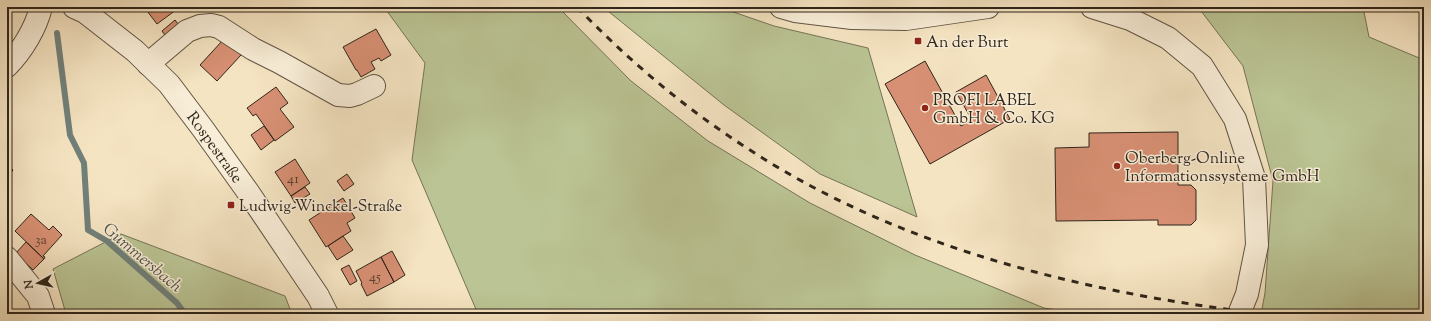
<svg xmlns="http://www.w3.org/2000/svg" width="1431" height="321" font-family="'Sorts Mill Goudy',serif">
<rect width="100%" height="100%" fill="#f5e4c2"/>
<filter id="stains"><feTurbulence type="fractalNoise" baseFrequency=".005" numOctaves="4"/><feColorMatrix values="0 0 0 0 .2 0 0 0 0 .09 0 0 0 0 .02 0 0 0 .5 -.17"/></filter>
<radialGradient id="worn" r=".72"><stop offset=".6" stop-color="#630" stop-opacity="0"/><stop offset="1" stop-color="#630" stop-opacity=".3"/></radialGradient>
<!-- green -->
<path fill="#bbc494" stroke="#747457" d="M 384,7 L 558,7 L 631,81 L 708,141 L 810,203 L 915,255 L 1044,308 L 1084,314 L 478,314 L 412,160 L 425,63 Z
M 603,7 L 719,7 L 774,26 L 868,48 L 917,217 L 820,174 L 724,105 Z
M 1198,7 L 1363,7 L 1369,37 L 1424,60 L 1424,314 L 1261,314 L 1265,293 L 1273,181 L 1243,66 Z
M 121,234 L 285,296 L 292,314 L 66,314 L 53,269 Z"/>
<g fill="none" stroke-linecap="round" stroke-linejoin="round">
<!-- stream -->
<path stroke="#71807a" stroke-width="6" d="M 57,33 L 70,135 L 84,163 L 88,230 L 107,241 L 177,303 L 185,314"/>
</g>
<!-- building -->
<path fill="#d89074" stroke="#2e251a" d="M 144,7 L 180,7 L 157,24 Z
M 1400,7 L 1424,7 L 1424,10 L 1400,10 Z
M 175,20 L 180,27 L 167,38 L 162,31 Z
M 376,29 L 391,55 L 381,61 L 379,58 L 371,62 L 375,69 L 361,77 L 357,70 L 356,70 L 343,47 Z
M 223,40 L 241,55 L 217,81 L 200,65 Z
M 925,61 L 961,126 L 972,120 L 956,92 L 986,75 L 1010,119 L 930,164 L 885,84 Z
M 276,87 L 288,103 L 280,109 L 294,127 L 275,141 L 256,114 L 253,116 L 247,108 Z
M 264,126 L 274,140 L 261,150 L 251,135 Z
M 1178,132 L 1178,185 L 1191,185 L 1196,190 L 1196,220 L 1191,225 L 1158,225 L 1158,220 L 1056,221 L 1055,148 L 1089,147 L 1089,133 Z
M 295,159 L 310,183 L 291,196 L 275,172 Z
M 7,164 L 13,170 L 7,178 Z
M 347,174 L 354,184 L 344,191 L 337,181 Z
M 305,187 L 310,194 L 295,203 L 291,196 Z
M 343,198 L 355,218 L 347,223 L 351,231 L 326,247 L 309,220 Z
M 31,214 L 49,230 L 53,226 L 62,235 L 43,256 L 45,257 L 44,259 L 15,231 Z
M 343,236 L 353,250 L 337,260 L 328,246 Z
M 26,242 L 44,259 L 33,270 L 16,253 Z
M 392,251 L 405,275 L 394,282 L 381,257 Z
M 381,257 L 394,282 L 367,296 L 361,284 L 362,283 L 356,271 Z
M 349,265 L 357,281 L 350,285 L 341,269 Z"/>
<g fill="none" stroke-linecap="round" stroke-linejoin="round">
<defs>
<g id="minor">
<path id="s1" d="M 74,7 L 85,12 L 135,51 L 169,84 L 203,129 L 248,192 L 318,296 L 327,314"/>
<path d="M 781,7 L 795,11 L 852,18 L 906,19 L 988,7"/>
<path d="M 1092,7 L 1130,19 L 1168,38 L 1202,66 L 1235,119 L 1254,178 L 1257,245 L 1247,294 L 1239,314"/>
<path d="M 148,64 L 187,31 L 200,26 L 211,25 L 219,27 L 253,49 L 279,62 L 338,95 L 350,96 L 357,94 L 374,86"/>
<path d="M 7,66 C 22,51 36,28 41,7"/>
<path d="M 7,258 L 38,296 L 44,314"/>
</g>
</defs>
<!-- minor casing -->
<use href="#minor" stroke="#605544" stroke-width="24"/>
<!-- minor -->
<use href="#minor" stroke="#f8edd7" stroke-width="22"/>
<!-- rail -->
<path stroke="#2e251a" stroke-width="3" stroke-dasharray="7 7" stroke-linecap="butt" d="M 577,7 C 629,61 687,110 750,150 C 901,249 1089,294 1266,314"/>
</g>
<!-- markers -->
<g fill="#8f2418" stroke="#f8edd7" stroke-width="1.5">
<rect x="914" y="37" width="8" height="8" rx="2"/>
<circle cx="925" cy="108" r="4"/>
<circle cx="1117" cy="166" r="4"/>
<rect x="227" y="201" width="8" height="8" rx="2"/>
</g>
<g text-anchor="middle" stroke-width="3" stroke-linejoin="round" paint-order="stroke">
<!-- number labels -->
<g font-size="14" fill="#584030">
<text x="293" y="183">41</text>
<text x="41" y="244">3a</text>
<text x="375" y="281">45</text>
</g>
<!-- poi labels -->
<g font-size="16" fill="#2e251a" stroke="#f8edd7" text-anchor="start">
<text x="926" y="47">An der Burt</text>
<text x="933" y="105">PROFI LABEL<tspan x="933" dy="18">GmbH &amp; Co. KG</tspan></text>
<text x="1125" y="163">Oberberg-Online<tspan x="1125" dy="18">Informationssysteme GmbH</tspan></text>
<text x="239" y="211">Ludwig-Winckel-Straße</text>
</g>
<!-- street labels -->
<g font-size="16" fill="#2e251a" stroke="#f8edd7">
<text dy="6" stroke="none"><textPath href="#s1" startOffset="201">Rospestraße</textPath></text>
</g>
<!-- water labels -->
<g font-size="17" font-style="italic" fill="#50534a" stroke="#f8edd7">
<text transform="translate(143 257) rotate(40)" y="6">Gummersbach</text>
</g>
</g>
<!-- margin -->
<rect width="1431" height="321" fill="none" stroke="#f5e4c2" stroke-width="24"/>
<rect x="8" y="8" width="1415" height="305" fill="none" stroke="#2e251a" stroke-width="2"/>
<rect x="12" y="12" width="1407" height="297" fill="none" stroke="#2e251a"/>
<!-- north arrow -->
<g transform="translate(38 283) rotate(262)" stroke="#f8edd7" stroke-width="3" paint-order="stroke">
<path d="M0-3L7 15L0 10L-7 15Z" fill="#2e251a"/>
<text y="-6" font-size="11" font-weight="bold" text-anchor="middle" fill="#2e251a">N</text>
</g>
<rect width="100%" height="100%" filter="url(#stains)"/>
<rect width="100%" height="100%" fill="url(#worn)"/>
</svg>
